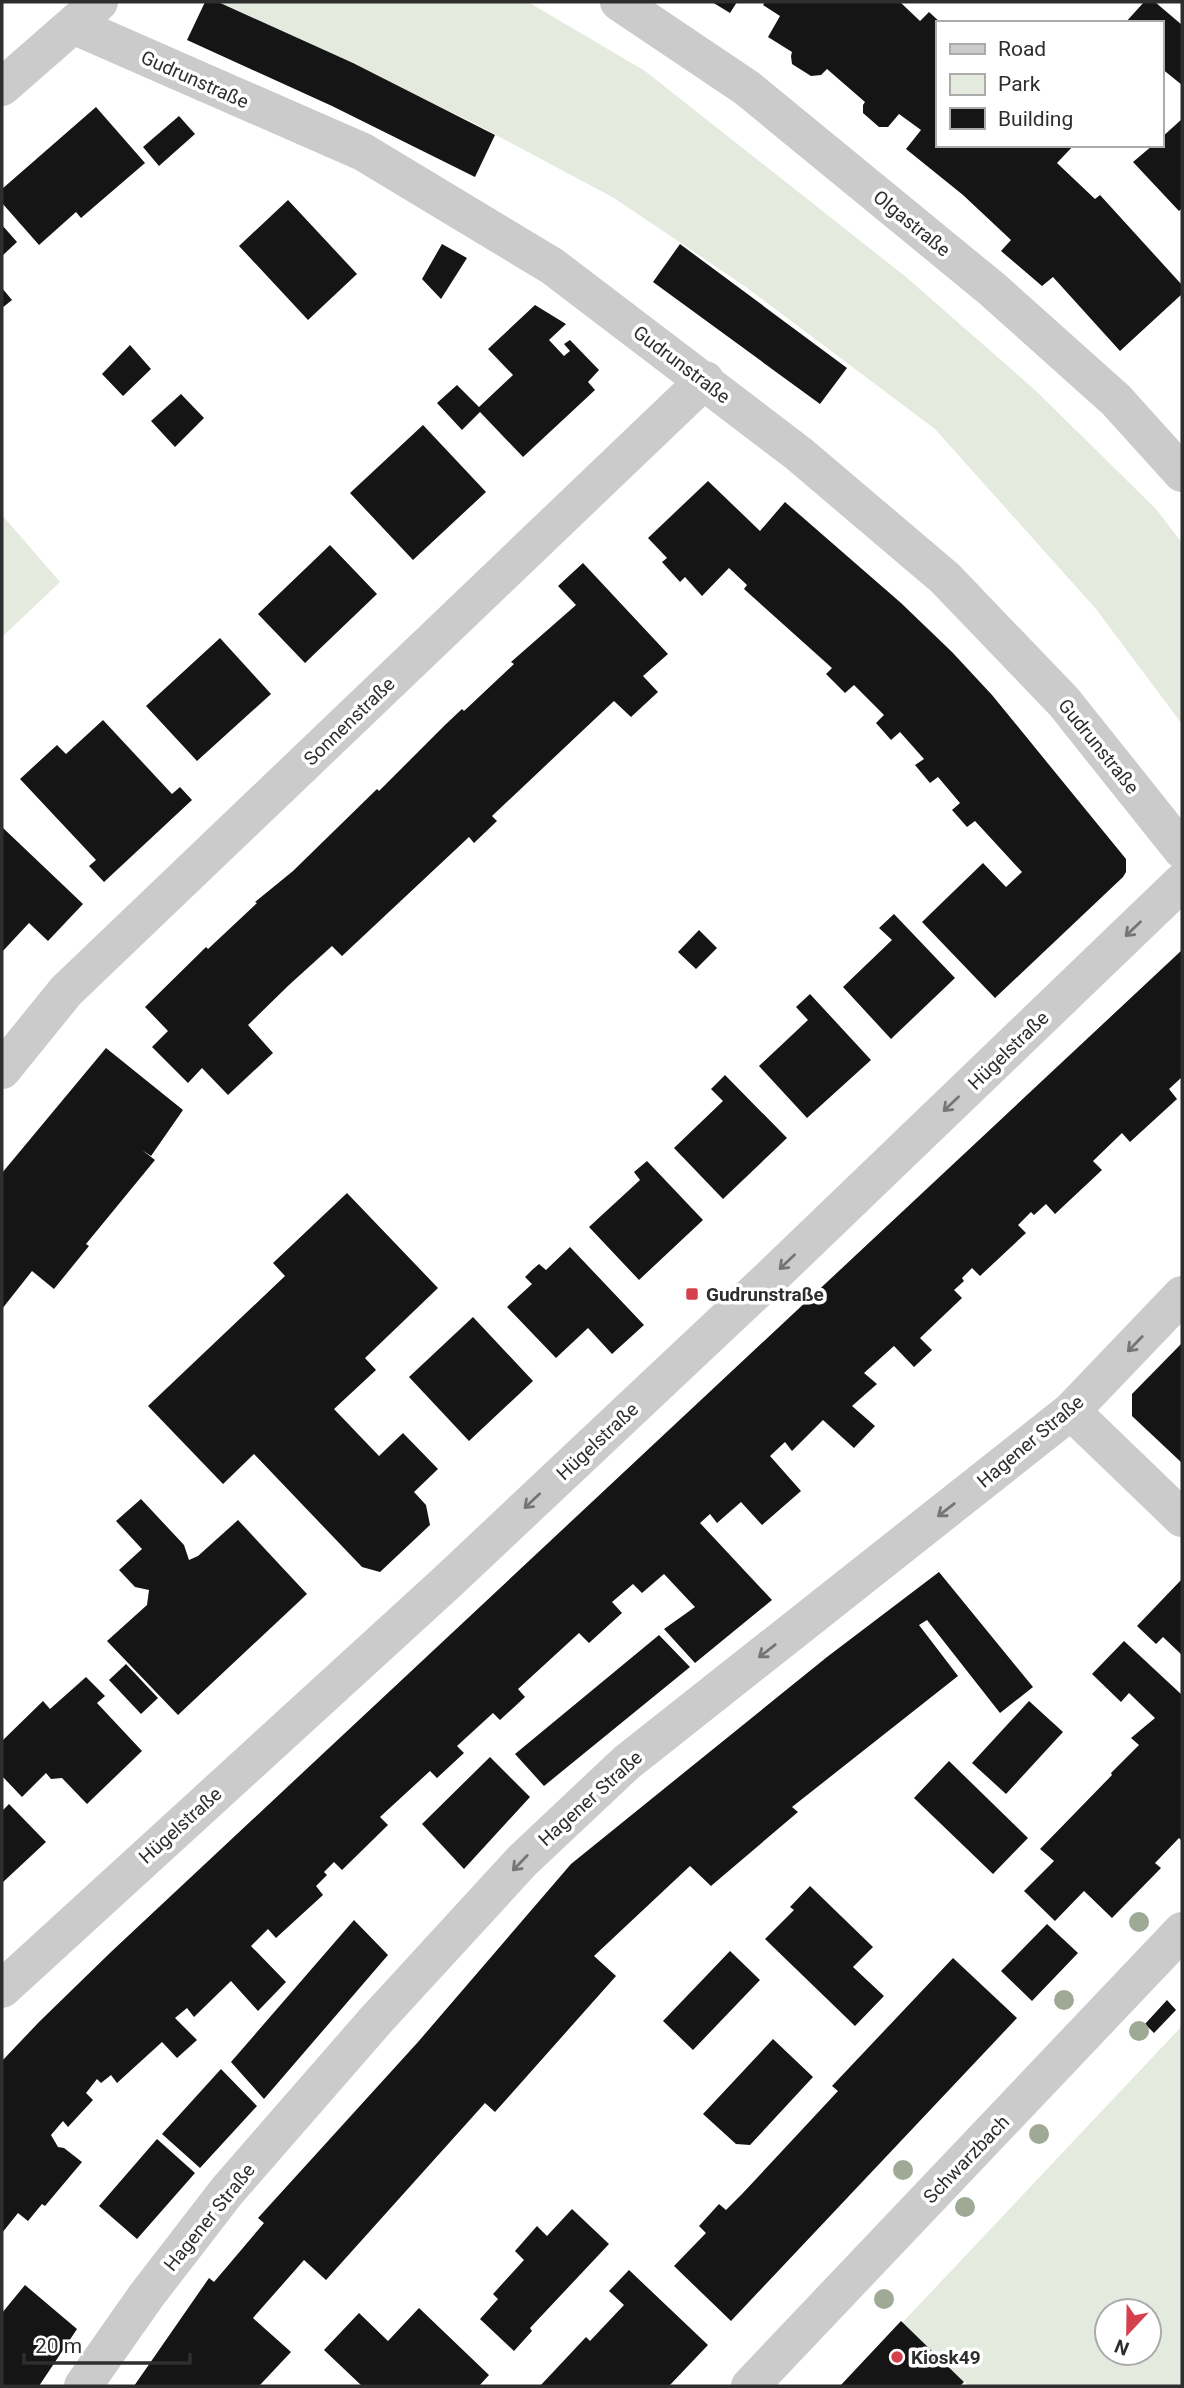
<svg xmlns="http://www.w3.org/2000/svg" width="1184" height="2388" font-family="Roboto,sans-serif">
<rect width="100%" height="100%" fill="#fff"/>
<!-- green -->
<path fill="#e4eadd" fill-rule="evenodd" d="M 210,2 L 528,2 L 645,71 L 906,277 L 1035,390 L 1156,509 L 1182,543 L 1182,724 L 1096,609 L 935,429 L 746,287 L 614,198 L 470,121 Z
M 2,515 L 60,582 L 2,637 Z
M 1182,2026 L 1182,2386 L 969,2386 L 902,2323 ZM 1107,2311 L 1149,2311 L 1149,2353 L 1107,2353 Z"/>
<!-- building -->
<path fill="#151515" d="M 205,2 L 218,2 L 353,63 L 495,135 L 475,177 L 332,106 L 187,40 Z
M 712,2 L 737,2 L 730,13 Z
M 765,2 L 900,2 L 920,21 L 929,12 L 941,23 L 937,23 L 937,145 L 1074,145 L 1057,163 L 1095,199 L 1100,195 L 1182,285 L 1182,294 L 1120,351 L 1053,277 L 1042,286 L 1001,251 L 1011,240 L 963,195 L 906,149 L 921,130 L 899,114 L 888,127 L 879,127 L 863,113 L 863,105 L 865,102 L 827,69 L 821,75 L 811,76 L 792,64 L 791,56 L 792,52 L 768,37 L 780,16 L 763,5 Z
M 1144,2 L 1155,2 L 1182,25 L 1182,85 L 1161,68 L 1161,23 L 1125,23 Z
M 96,107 L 145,163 L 81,218 L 76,212 L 39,245 L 2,203 L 2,189 Z
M 179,116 L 195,134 L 159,166 L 143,147 Z
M 1182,119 L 1182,208 L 1179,211 L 1133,162 L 1153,145 L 1161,145 L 1161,138 Z
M 288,200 L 357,274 L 308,320 L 239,246 Z
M 2,225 L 17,242 L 2,256 Z
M 442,244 L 467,258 L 441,299 L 422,279 Z
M 680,244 L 847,368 L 820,404 L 653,282 Z
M 2,288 L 12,300 L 2,308 Z
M 535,305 L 566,324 L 549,340 L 564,356 L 570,351 L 564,344 L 570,340 L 599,370 L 588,382 L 595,390 L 523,457 L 480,412 L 462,430 L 437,403 L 457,385 L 479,407 L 513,375 L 488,349 Z
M 130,345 L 151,369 L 123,396 L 102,374 Z
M 181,394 L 204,418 L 175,447 L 151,421 Z
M 423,425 L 486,492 L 413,560 L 350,493 Z
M 708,481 L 760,531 L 785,502 L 901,603 L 952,652 L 992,695 L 1126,859 L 1126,872 L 1123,877 L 995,998 L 922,922 L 983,863 L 1006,887 L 1022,872 L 975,821 L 967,827 L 952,810 L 960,803 L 938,777 L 930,783 L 915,765 L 924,759 L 900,732 L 891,740 L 876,723 L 884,715 L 854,685 L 845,693 L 826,674 L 832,668 L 744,589 L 747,585 L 729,568 L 702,596 L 685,577 L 680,582 L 662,562 L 667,558 L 648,538 Z
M 330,545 L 377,594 L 305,663 L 258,614 Z
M 583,563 L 668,654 L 643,676 L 658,692 L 631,717 L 614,701 L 492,816 L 497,821 L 474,843 L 469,837 L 342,956 L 332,946 L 289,985 L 248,1025 L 273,1053 L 228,1095 L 202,1068 L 188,1083 L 152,1047 L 168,1031 L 145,1007 L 206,947 L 208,949 L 257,903 L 255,902 L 293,871 L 377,789 L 379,791 L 445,725 L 462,709 L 464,711 L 514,664 L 511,662 L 576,605 L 558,586 Z
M 220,638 L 271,694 L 197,761 L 146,706 Z
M 103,720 L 172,794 L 180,787 L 192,800 L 104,882 L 89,866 L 96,860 L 20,779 L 57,745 L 66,754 Z
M 2,827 L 83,904 L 48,941 L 29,923 L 2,952 Z
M 894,914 L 955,978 L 891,1039 L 843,987 L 892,940 L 879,928 Z
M 699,930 L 717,948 L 696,969 L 678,952 Z
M 1182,950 L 1182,1077 L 1169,1089 L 1177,1099 L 1130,1142 L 1122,1133 L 1093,1161 L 1102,1170 L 1055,1214 L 1046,1204 L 1034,1215 L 1031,1212 L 1018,1225 L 1026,1233 L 980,1276 L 972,1268 L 962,1278 L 964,1281 L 954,1290 L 962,1298 L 920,1338 L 932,1350 L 914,1367 L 894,1346 L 864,1373 L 877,1384 L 852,1406 L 875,1426 L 854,1448 L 823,1420 L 792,1451 L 785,1442 L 770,1456 L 801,1491 L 762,1525 L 741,1502 L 717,1523 L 710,1514 L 700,1523 L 772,1600 L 695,1663 L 664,1629 L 695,1607 L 664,1574 L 642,1593 L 633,1584 L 612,1602 L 622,1613 L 589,1643 L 579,1633 L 518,1689 L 525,1697 L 500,1720 L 493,1713 L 457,1746 L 464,1753 L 437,1778 L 430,1771 L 380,1817 L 388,1825 L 342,1870 L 334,1862 L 324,1872 L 327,1875 L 316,1886 L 323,1895 L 276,1938 L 268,1929 L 251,1946 L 286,1982 L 258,2011 L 231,1981 L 194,2017 L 187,2008 L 175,2018 L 197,2040 L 177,2058 L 162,2042 L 117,2083 L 111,2075 L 101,2083 L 97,2079 L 86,2093 L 93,2100 L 68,2127 L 63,2121 L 51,2135 L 58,2147 L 64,2148 L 82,2162 L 45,2206 L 42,2204 L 28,2221 L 18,2213 L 2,2233 L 2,2061 L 39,2022 L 112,1951 Z
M 810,994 L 871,1060 L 807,1118 L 759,1066 L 808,1020 L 796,1007 Z
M 106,1048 L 183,1110 L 151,1156 L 142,1150 L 155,1160 L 86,1244 L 89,1246 L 54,1289 L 32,1271 L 2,1309 L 2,1173 Z
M 725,1075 L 787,1138 L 723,1199 L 674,1148 L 723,1101 L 711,1089 Z
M 647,1161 L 703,1220 L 639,1280 L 589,1227 L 640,1180 L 634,1172 Z
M 347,1193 L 438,1288 L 365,1358 L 376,1370 L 334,1409 L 379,1456 L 403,1433 L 438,1469 L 414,1492 L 426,1505 L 430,1525 L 380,1572 L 362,1567 L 254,1454 L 223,1484 L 148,1406 L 285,1276 L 273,1263 Z
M 570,1247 L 644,1325 L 612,1354 L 588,1328 L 556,1358 L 507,1307 L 532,1284 L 525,1277 L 532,1270 L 539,1264 L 546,1270 Z
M 473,1317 L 533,1381 L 469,1441 L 409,1377 Z
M 1182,1343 L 1182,1463 L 1132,1416 L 1132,1394 Z
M 141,1499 L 184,1545 L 189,1560 L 198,1556 L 238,1520 L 307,1594 L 178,1715 L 107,1641 L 147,1605 L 149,1590 L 135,1587 L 119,1570 L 142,1549 L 116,1521 Z
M 939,1572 L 1033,1687 L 1000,1713 L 927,1620 L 919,1625 L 958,1676 L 792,1807 L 798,1812 L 711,1886 L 690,1866 L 594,1956 L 616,1976 L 495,2112 L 485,2103 L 326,2280 L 304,2260 L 253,2318 L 291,2352 L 259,2386 L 134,2386 L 209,2278 L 214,2282 L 264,2223 L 258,2218 L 418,2042 L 571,1864 L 827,1657 Z
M 1182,1579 L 1182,1655 L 1163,1637 L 1156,1644 L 1137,1626 Z
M 659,1635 L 690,1667 L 544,1786 L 515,1754 Z
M 1124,1641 L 1182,1695 L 1182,1841 L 1179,1838 L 1155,1863 L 1161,1868 L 1112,1918 L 1084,1891 L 1055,1921 L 1024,1891 L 1054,1861 L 1040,1849 L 1112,1775 L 1111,1773 L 1139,1745 L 1131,1738 L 1155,1718 L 1129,1693 L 1121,1702 L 1092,1674 Z
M 126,1664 L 158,1698 L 141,1714 L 109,1680 Z
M 86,1677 L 105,1696 L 97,1703 L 142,1751 L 87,1804 L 62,1778 L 51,1779 L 46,1773 L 22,1797 L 2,1776 L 2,1741 L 43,1701 L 50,1709 Z
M 1029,1701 L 1063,1732 L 1006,1794 L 972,1763 Z
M 490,1757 L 530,1797 L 464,1869 L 422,1824 Z
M 949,1761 L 1028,1838 L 993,1874 L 914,1798 Z
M 9,1804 L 46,1842 L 2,1883 L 2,1811 Z
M 810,1886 L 873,1947 L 853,1967 L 884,1996 L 855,2026 L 765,1939 L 794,1910 L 790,1907 Z
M 354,1920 L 388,1955 L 264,2099 L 231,2062 Z
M 1047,1924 L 1078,1953 L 1032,2001 L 1001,1971 Z
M 730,1951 L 760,1980 L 693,2050 L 663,2021 Z
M 953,1958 L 1017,2018 L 731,2321 L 674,2266 L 706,2233 L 699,2226 L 719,2204 L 726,2210 L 742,2194 L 838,2091 L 832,2086 Z
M 1167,2000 L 1176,2010 L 1154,2033 L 1145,2024 Z
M 773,2039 L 813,2077 L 750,2145 L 736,2144 L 703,2114 Z
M 221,2069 L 257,2106 L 200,2168 L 162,2134 Z
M 157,2139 L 195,2173 L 137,2239 L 99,2206 Z
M 572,2209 L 609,2244 L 530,2328 L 532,2331 L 514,2351 L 480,2319 L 498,2299 L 493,2294 L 524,2260 L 515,2251 L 537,2226 L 547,2236 Z
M 629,2270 L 708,2345 L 669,2386 L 540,2386 L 586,2337 L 590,2341 L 624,2305 L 609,2291 Z
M 25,2285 L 77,2329 L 39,2386 L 2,2386 L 2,2313 Z
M 419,2308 L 489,2375 L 479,2386 L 362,2386 L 324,2350 L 359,2313 L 388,2341 Z
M 901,2321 L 964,2382 L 960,2386 L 840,2386 Z"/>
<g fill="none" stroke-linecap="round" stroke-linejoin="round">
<!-- minor -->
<path stroke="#cbcbcb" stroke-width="38" d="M 619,2 L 747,88 L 992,289 L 1116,400 L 1182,473
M 73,25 L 363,152 L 552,266 L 799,454 L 945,578 L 1064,702 L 1182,850
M 2,87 L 99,2
M 2,1070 L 66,991 L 705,380
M 1071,1411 L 1182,1518
M 2,1989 L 445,1584 L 768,1280 L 1182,882
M 83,2386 L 146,2296 L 227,2191 L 376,2020 L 522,1861 L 626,1763 L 1071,1411 L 1182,1295
M 750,2386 L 1182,1931"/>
</g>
<!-- trees -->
<g fill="#9faa96">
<circle cx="1139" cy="1922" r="10"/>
<circle cx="1064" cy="2000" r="10"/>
<circle cx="1139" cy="2031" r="10"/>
<circle cx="1039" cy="2134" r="10"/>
<circle cx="903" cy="2170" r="10"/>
<circle cx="965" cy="2207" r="10"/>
<circle cx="884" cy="2299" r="10"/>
</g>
<!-- one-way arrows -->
<defs><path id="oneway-shaft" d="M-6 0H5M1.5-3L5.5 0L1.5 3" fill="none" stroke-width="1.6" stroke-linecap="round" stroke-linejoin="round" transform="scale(1.75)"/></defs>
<g stroke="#757575">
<use href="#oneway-shaft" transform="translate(1133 929) rotate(136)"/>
<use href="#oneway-shaft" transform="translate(951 1104) rotate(136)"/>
<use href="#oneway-shaft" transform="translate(787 1262) rotate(136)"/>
<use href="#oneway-shaft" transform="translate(1135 1344) rotate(134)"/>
<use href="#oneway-shaft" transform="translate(532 1501) rotate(137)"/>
<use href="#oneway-shaft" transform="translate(946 1510) rotate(142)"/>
<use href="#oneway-shaft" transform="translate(767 1651) rotate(142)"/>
<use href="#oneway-shaft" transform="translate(520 1863) rotate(134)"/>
</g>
<!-- markers -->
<g fill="#d4414c" stroke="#fff" stroke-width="2.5">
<rect x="685" y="1287" width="14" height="14" rx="3.5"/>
<circle cx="897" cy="2357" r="7"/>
</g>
<g text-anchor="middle" stroke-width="7" stroke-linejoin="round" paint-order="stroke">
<!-- street labels -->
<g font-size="19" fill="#2e2e2e" stroke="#fff">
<text transform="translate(195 79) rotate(24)" y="7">Gudrunstraße</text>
<text transform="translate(912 223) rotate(39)" y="7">Olgastraße</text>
<text transform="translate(682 364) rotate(37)" y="7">Gudrunstraße</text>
<text transform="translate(349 721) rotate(-44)" y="7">Sonnenstraße</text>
<text transform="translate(1099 746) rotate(51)" y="7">Gudrunstraße</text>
<text transform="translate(1008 1050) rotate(-44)" y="7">Hügelstraße</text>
<text transform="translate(597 1441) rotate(-43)" y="7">Hügelstraße</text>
<text transform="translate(1030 1441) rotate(-40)" y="7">Hagener Straße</text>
<text transform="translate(590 1798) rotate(-42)" y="7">Hagener Straße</text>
<text transform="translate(180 1825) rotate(-42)" y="7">Hügelstraße</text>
<text transform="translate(966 2159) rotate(-46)" y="7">Schwarzbach</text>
<text transform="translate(209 2217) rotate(-51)" y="7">Hagener Straße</text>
</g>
<!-- poi labels -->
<g font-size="19" font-weight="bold" fill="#2e2e2e" stroke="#fff" text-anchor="start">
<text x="706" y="1301">Gudrunstraße</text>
<text x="911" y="2364">Kiosk49</text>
</g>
</g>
<!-- border -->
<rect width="1184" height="2388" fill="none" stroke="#2e2e2e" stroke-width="7"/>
<!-- legend -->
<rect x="936" y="21" width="228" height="126" fill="#ffffff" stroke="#ababab" stroke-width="2"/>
<rect x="950" y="44" width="35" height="10" fill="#cbcbcb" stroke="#ababab" stroke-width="2"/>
<text x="998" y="56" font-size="21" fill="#2e2e2e">Road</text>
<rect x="950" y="74" width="35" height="21" fill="#e4eadd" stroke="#ababab" stroke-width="2"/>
<text x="998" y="91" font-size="21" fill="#2e2e2e">Park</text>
<rect x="950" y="108" width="35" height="21" fill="#151515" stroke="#ababab" stroke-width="2"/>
<text x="998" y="126" font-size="21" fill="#2e2e2e">Building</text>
<!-- north arrow -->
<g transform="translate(1128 2332) rotate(202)"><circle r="33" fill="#ffffff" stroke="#ababab" stroke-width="2"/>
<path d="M0-5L12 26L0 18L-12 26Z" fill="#d4414c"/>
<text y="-10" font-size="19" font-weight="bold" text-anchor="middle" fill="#2e2e2e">N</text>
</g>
<!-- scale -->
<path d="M24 2353v10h166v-10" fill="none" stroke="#2e2e2e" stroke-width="3.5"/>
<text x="35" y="2353" font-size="21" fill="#2e2e2e" stroke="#ffffff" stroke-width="5" paint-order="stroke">20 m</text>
</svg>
